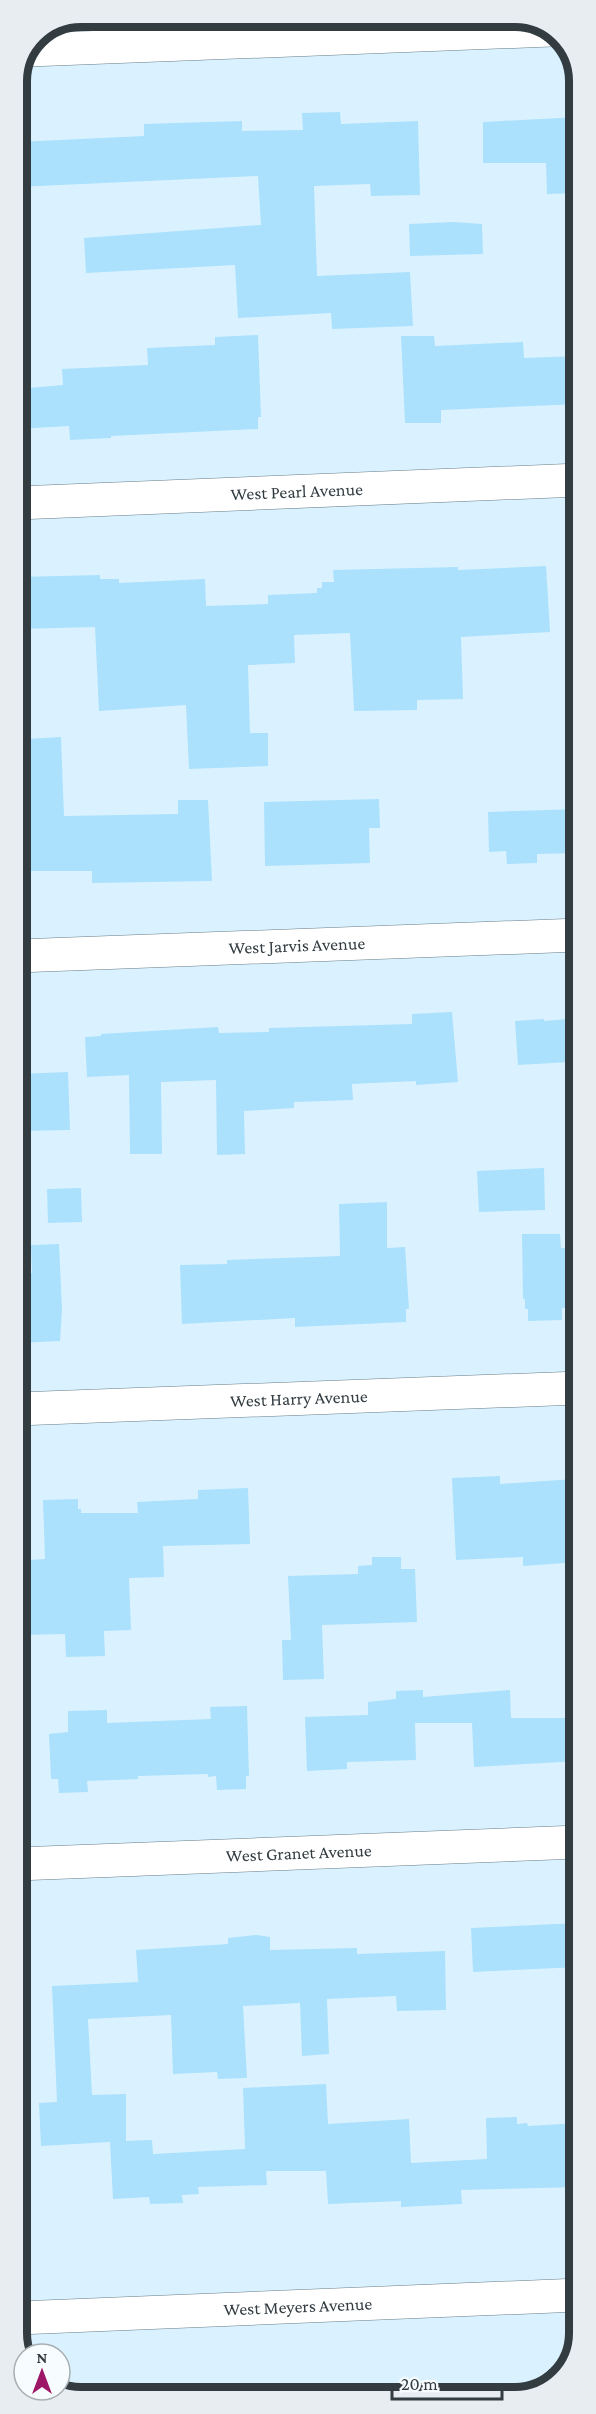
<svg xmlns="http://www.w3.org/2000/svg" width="596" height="2414" font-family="'Crimson Pro',serif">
<rect width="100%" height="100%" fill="#daf2ff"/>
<!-- building -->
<path fill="#abe1fc" d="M 340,112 L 341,124 L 418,121 L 420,195 L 371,196 L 370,184 L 314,186 L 317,276 L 410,272 L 413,326 L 332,329 L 331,313 L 238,318 L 235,265 L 86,273 L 84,238 L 261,225 L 258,176 L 17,187 L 17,142 L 144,136 L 144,124 L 242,121 L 242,131 L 303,130 L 302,113 Z
M 578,117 L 578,193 L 547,194 L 546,163 L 483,163 L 483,122 Z
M 454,222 L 482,224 L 483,254 L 410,256 L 409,224 Z
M 258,335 L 261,417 L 258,417 L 258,429 L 111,436 L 111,438 L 70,440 L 69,426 L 17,429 L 17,389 L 63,385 L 62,369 L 148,365 L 147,348 L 215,345 L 215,337 Z
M 401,336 L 434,336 L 435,346 L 523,342 L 524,358 L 578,356 L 578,404 L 441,410 L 441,423 L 405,423 Z
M 546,566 L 550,632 L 461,637 L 463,699 L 417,700 L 417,710 L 354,711 L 350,633 L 294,635 L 295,663 L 248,665 L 250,733 L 268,733 L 268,766 L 189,769 L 186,705 L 99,711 L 95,627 L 17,629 L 17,577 L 100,575 L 100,579 L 119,579 L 119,583 L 205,579 L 206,606 L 268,604 L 268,595 L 317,593 L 317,588 L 322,588 L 322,582 L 334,582 L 333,570 L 458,567 L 458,570 Z
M 61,737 L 64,816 L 178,814 L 178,800 L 208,800 L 212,881 L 92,883 L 92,871 L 17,871 L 17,816 L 30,815 L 26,739 Z
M 379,799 L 380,828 L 369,828 L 370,863 L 265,866 L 264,802 Z
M 579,809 L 579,853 L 537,854 L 537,863 L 507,864 L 506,851 L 489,852 L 488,812 Z
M 452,1012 L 458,1082 L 416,1085 L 416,1081 L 352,1084 L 353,1100 L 294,1102 L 294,1108 L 244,1111 L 245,1154 L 217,1155 L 216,1080 L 161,1082 L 162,1154 L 130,1154 L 129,1075 L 87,1077 L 85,1037 L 101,1036 L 101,1034 L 218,1027 L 219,1033 L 269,1032 L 269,1028 L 412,1024 L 412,1014 Z
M 544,1019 L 544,1021 L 568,1019 L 570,1062 L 518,1065 L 515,1021 Z
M 68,1072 L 70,1130 L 17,1131 L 17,1074 Z
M 544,1168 L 545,1210 L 479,1212 L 477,1171 Z
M 81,1188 L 82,1222 L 48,1223 L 47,1189 Z
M 387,1202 L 387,1248 L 405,1247 L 409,1309 L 406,1309 L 406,1322 L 295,1327 L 295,1318 L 182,1324 L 180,1265 L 227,1264 L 227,1260 L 340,1256 L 339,1204 Z
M 522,1234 L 560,1234 L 561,1248 L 566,1248 L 566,1308 L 562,1308 L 562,1320 L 528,1321 L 528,1309 L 525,1309 L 525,1299 L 523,1299 Z
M 59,1244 L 62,1310 L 60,1341 L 19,1343 L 17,1330 L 17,1273 L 32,1273 L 31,1245 Z
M 500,1476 L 500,1484 L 574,1479 L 579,1526 L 579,1562 L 523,1566 L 523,1557 L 456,1560 L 452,1478 Z
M 248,1488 L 250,1544 L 163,1546 L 164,1577 L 129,1578 L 131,1630 L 104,1631 L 105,1656 L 66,1657 L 65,1634 L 17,1635 L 17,1598 L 29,1598 L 28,1560 L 45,1559 L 43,1500 L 78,1499 L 78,1509 L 81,1509 L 81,1513 L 138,1513 L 137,1502 L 198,1499 L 198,1490 Z
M 372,1557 L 401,1557 L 401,1569 L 415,1569 L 417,1622 L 322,1625 L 324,1679 L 283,1680 L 282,1640 L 291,1640 L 288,1576 L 358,1574 L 358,1566 L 372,1565 Z
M 423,1690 L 423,1697 L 510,1690 L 511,1718 L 579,1718 L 579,1761 L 474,1767 L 472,1723 L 415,1723 L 416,1760 L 347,1762 L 347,1769 L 307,1771 L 305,1717 L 368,1715 L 368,1702 L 396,1699 L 396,1691 Z
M 247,1706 L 249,1776 L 246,1776 L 246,1789 L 217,1790 L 216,1776 L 208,1777 L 208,1774 L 138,1776 L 138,1779 L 87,1781 L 88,1792 L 59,1793 L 58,1779 L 51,1779 L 49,1734 L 68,1732 L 68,1711 L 107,1710 L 107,1723 L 211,1719 L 210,1707 Z
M 579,1923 L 579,1967 L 473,1972 L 471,1928 Z
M 257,1935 L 270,1937 L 270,1950 L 357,1948 L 357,1954 L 445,1951 L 446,2010 L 397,2011 L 396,1996 L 327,1999 L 329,2054 L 302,2056 L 300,2003 L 243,2006 L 247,2078 L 218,2079 L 217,2072 L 173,2074 L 171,2015 L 88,2019 L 92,2095 L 126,2094 L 126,2141 L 152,2140 L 153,2154 L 245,2149 L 243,2088 L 326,2084 L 328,2124 L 409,2119 L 411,2163 L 487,2159 L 486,2118 L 517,2117 L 517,2124 L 527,2123 L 528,2126 L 579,2123 L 579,2187 L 461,2190 L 462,2204 L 401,2207 L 401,2201 L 328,2204 L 326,2171 L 266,2171 L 267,2185 L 198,2187 L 199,2194 L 182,2195 L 183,2203 L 150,2204 L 149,2197 L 113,2199 L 110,2142 L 41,2146 L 39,2103 L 57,2102 L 52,1986 L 138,1982 L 136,1950 L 228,1944 L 228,1938 Z"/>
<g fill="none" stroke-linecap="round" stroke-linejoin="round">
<defs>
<g id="minor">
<path d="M 29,50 L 551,30"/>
<path id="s1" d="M 17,503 L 579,480"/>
<path id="s2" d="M 17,956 L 579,935"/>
<path id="s3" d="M 17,1409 L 579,1388"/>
<path id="s4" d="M 17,1864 L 579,1842"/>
<path id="s5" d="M 18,2318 L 579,2295"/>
</g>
</defs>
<!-- minor casing -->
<use href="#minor" stroke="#677d88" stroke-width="34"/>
<!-- minor -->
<use href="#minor" stroke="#fff" stroke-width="33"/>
</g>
<g text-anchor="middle" stroke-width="6" stroke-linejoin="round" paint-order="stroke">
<!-- street labels -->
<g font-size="18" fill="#323c41" stroke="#f7fcff">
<text dy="6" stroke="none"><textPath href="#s1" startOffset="280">West Pearl Avenue</textPath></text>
<text dy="6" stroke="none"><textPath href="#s2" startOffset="280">West Jarvis Avenue</textPath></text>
<text dy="6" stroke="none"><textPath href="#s3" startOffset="282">West Harry Avenue</textPath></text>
<text dy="6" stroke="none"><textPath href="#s4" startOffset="282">West Granet Avenue</textPath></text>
<text dy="6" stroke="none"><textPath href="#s5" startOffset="280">West Meyers Avenue</textPath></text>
</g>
</g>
<!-- crop -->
<path d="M0 0H596V2414H0ZM81 27H515A54 54 0 0 1 569 81V2333A54 54 0 0 1 515 2387H81A54 54 0 0 1 27 2333V81A54 54 0 0 1 81 27Z" fill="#e7edf0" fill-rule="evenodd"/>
<path fill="none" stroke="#323c41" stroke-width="8" d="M81 27H515A54 54 0 0 1 569 81V2333A54 54 0 0 1 515 2387H81A54 54 0 0 1 27 2333V81A54 54 0 0 1 81 27Z"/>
<!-- north arrow -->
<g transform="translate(42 2372)"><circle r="28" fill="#f7fcff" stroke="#a8afb3" stroke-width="1.5"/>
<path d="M0-4.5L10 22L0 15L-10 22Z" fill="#9e1766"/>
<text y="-9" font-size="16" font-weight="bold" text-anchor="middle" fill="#323c41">N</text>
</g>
<!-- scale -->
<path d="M392 2390v9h110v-9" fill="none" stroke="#323c41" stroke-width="3"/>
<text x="401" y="2390" font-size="18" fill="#323c41" stroke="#f7fcff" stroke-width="4.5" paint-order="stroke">20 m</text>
</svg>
